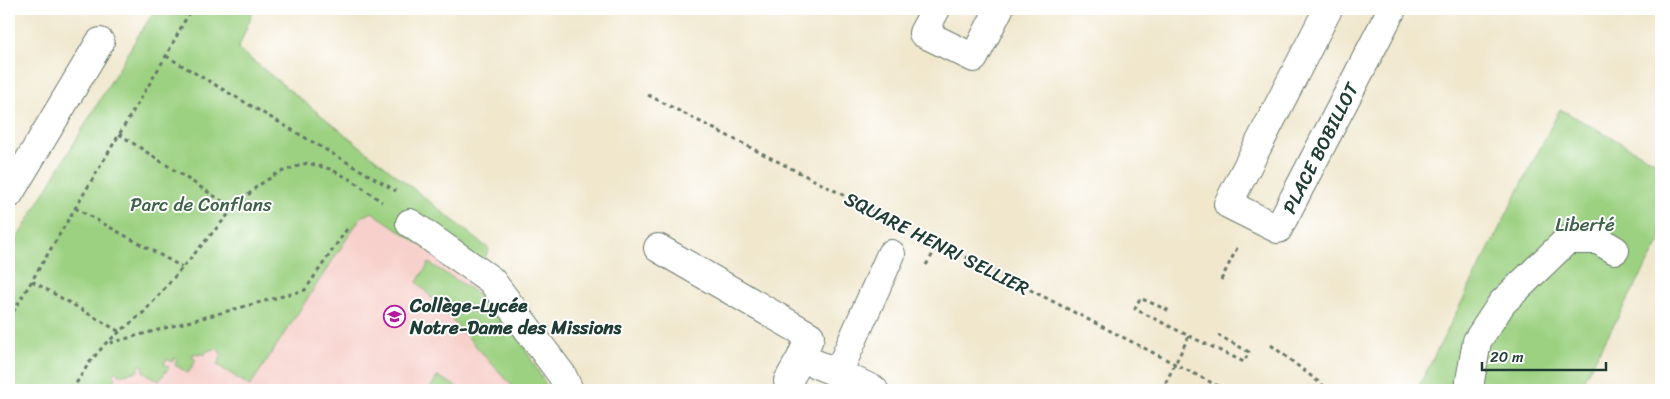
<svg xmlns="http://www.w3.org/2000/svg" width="1670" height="399" font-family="Sriracha,sans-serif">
<rect width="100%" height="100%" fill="#fff"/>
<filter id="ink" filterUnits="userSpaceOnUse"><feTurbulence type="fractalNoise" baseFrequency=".02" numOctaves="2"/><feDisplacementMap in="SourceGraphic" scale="10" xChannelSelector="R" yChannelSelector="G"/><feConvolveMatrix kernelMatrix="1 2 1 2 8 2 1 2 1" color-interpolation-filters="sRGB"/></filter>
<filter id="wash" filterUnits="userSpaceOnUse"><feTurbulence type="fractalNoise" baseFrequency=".0096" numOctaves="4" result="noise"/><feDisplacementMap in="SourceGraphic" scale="20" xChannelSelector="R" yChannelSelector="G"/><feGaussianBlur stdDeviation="1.12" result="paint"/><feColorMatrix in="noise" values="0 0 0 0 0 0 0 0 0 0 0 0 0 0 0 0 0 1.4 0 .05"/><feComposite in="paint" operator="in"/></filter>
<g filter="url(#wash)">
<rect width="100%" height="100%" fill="#f0e7cd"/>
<!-- built -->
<path fill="#f7d0cb" d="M 372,212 L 474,285 L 539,390 L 107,390 L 116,378 L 113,374 L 116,370 L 139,365 L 169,367 L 164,364 L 167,359 L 174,358 L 178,360 L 196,360 L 191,356 L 195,353 L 200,353 L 218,347 L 222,355 L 361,217 Z"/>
<!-- green -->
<path fill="#9dd182" stroke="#5e875b" d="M 156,9 L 254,9 L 238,49 L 489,249 L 474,281 L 372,212 L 361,217 L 250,386 L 217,365 L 222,355 L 217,348 L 207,351 L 204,355 L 200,353 L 199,355 L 194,353 L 192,357 L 196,360 L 188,373 L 175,365 L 177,360 L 174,358 L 172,362 L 167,359 L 164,364 L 169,367 L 159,381 L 143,371 L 144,366 L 140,365 L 138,371 L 120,375 L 116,371 L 113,374 L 116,378 L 107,390 L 9,390 L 9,252 L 138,36 Z
M 1560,109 L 1661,165 L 1661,239 L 1578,390 L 1417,390 Z
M 429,263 L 502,309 L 549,390 L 516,390 L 417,282 Z
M 438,376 L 462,390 L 429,390 Z"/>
</g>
<g filter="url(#ink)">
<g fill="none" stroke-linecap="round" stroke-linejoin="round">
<defs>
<path id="minor" d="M 936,9 L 923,33 L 974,58 L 999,9
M 1328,9 L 1228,204 L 1278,229 L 1392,9
M 9,194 L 100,42
M 410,223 L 491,280 L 562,375 L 569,390
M 658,248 L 810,336 L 801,358
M 838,373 L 891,254
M 788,381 L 801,358 L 838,373 L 874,390
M 1470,390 L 1470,381 L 1477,341 L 1502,303 L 1567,240 L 1598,240 L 1615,250"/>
</defs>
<!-- minor casing -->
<use href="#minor" stroke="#68786a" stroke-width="30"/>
<!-- path -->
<path stroke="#68786a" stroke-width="3" stroke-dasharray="4 4" stroke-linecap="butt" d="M 166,56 L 396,191
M 648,95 L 888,218
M 119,134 L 234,209
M 75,208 L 182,267
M 923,235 L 1226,390
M 926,265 L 939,244
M 1221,280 L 1237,248
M 32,281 L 120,332
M 9,319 L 166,56 L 191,9
M 1189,336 L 1244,362 L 1249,352 L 1218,335
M 110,343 L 305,290 L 347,229
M 1271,345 L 1329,390
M 72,390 L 89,363 L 106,343 L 144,312 L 227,216 L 256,187 L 278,173 L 307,163 L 330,169 L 352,180 L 382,202
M 1162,390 L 1189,336 L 1135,309 L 1140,298 L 1172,312
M 1266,390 L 1268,390"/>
<!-- minor -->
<use href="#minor" stroke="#fff" stroke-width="28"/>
</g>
</g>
<!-- icons -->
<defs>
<symbol id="school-ring" viewBox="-11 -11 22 22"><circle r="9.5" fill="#fff" stroke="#b5179e" stroke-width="1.5"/><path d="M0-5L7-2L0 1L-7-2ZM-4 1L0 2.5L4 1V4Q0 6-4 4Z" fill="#b5179e"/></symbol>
</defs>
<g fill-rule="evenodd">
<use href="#school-ring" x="382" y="304" width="25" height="25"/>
</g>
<g text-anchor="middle" stroke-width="4" stroke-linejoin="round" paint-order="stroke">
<!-- street labels -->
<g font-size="19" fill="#1f3d34" stroke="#fff">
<text transform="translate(1320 148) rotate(-63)" y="7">PLACE BOBILLOT</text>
<text transform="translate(937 243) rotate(27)" y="7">SQUARE HENRI SELLIER</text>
</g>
<!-- park labels -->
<g font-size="19" fill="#3e6248" stroke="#fff">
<text x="201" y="211">Parc de Conflans</text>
<text x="1585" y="231">Liberté</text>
</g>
<!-- poi labels -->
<g font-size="19" font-weight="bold" fill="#1f3d34" stroke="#fff" text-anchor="start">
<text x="410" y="312">Collège-Lycée<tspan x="410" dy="22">Notre-Dame des Missions</tspan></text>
</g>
</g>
<!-- margin -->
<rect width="1670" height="399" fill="none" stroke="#fff" stroke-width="30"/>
<!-- scale -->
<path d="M1482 362v8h124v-8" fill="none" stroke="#1f3d34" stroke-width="2.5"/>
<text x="1490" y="362" font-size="15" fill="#1f3d34" stroke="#ffffff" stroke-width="4" paint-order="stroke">20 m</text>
</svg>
